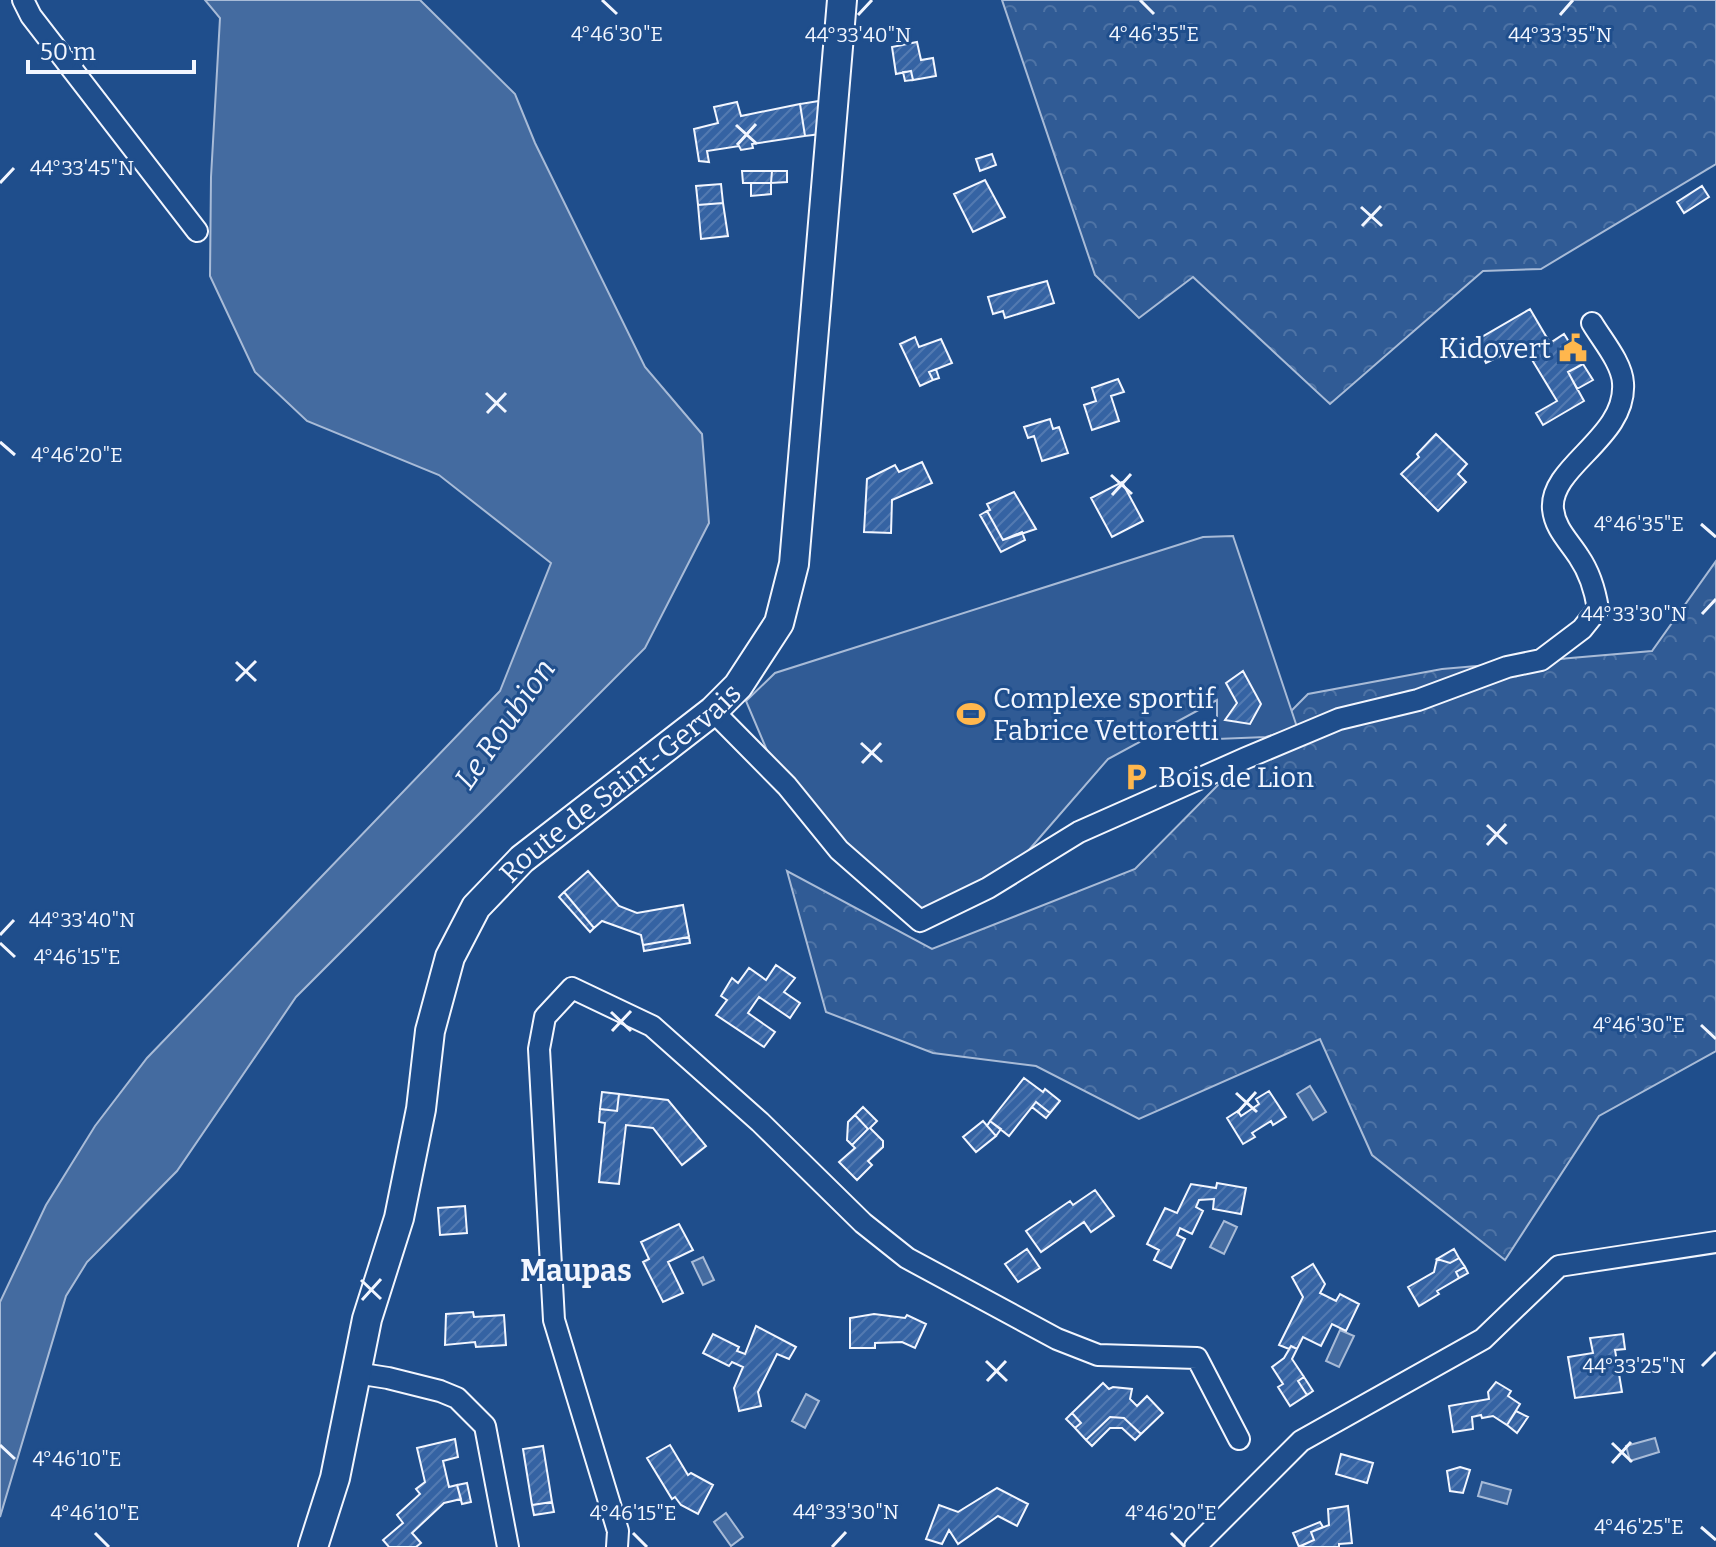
<svg xmlns="http://www.w3.org/2000/svg" width="1716" height="1547" font-family="Bitter,serif">
<defs>
<pattern id="forest-crowns" width="20" height="18" patternUnits="userSpaceOnUse" patternTransform="scale(2)"><rect width="20" height="18" fill="#305b95"/><path d="M2 6a3 3 0 1 1 6 0M12 15a3 3 0 1 1 6 0" fill="none" stroke="#4e73a5"/></pattern>
<pattern id="building-hatch" width="6" height="6" patternUnits="userSpaceOnUse" patternTransform="scale(2)"><rect width="6" height="6" fill="#3563a3"/><path d="M-1 1l2-2M0 6l6-6M5 7l2-2" fill="none" stroke="#537ab1"/></pattern>
</defs>
<rect width="100%" height="100%" fill="#1f4e8c"/>
<!-- forest -->
<path fill="url(#forest-crowns)" stroke="#a8bbd7" stroke-width="2" d="M 1002,0 L 1716,0 L 1716,164 L 1541,269 L 1483,271 L 1330,404 L 1193,277 L 1139,318 L 1095,275 Z
M 1716,561 L 1716,1051 L 1599,1116 L 1505,1260 L 1372,1155 L 1320,1039 L 1139,1119 L 1036,1066 L 933,1053 L 826,1012 L 787,871 L 932,949 L 1135,869 L 1308,694 L 1442,669 L 1652,651 Z"/>
<!-- green -->
<path fill="#305b95" stroke="#a8bbd7" stroke-width="2" d="M 1233,536 L 1297,727 L 1266,737 L 1217,739 L 1217,700 L 1108,759 L 1002,881 L 927,912 L 890,892 L 777,774 L 746,701 L 775,673 L 1203,537 Z"/>
<!-- water -->
<path fill="#446ba0" stroke="#a8bbd7" stroke-width="2" d="M 205,0 L 420,0 L 515,94 L 535,143 L 645,367 L 702,434 L 709,523 L 645,648 L 296,997 L 177,1171 L 87,1262 L 66,1296 L 0,1517 L 0,1302 L 46,1205 L 95,1126 L 147,1058 L 500,691 L 551,563 L 439,475 L 307,421 L 255,372 L 210,276 L 211,177 L 220,18 Z
M 1310,1086 L 1326,1112 L 1313,1120 L 1297,1094 Z
M 1224,1221 L 1237,1227 L 1224,1254 L 1210,1247 Z
M 703,1257 L 714,1280 L 703,1285 L 692,1262 Z
M 1340,1330 L 1354,1336 L 1339,1367 L 1326,1361 Z
M 806,1394 L 819,1401 L 805,1428 L 792,1421 Z
M 1655,1438 L 1659,1452 L 1630,1461 L 1626,1446 Z
M 1482,1482 L 1511,1490 L 1507,1504 L 1478,1496 Z
M 726,1513 L 743,1537 L 731,1546 L 714,1522 Z"/>
<!-- building -->
<path fill="url(#building-hatch)" stroke="#f2f6ff" stroke-width="2" d="M 917,42 L 921,60 L 933,58 L 936,76 L 913,80 L 911,71 L 896,74 L 892,47 Z
M 911,71 L 913,80 L 905,81 L 903,72 Z
M 825,100 L 821,134 L 805,136 L 800,104 Z
M 737,102 L 741,116 L 800,104 L 805,136 L 752,144 L 753,148 L 741,150 L 739,146 L 707,151 L 709,162 L 699,161 L 694,129 L 718,123 L 714,107 Z
M 992,154 L 996,165 L 980,171 L 976,159 Z
M 742,171 L 772,171 L 771,183 L 743,183 Z
M 772,171 L 787,171 L 787,182 L 771,183 Z
M 985,180 L 1005,217 L 973,232 L 954,194 Z
M 751,183 L 771,183 L 771,194 L 751,196 Z
M 721,184 L 723,203 L 698,205 L 696,186 Z
M 1702,186 L 1709,197 L 1684,213 L 1677,202 Z
M 723,203 L 728,236 L 701,239 L 698,205 Z
M 1047,281 L 1054,303 L 1005,318 L 1003,311 L 993,314 L 988,297 Z
M 1530,309 L 1550,343 L 1564,334 L 1583,364 L 1568,372 L 1584,401 L 1543,425 L 1536,413 L 1557,401 L 1523,345 L 1486,363 L 1475,341 Z
M 915,337 L 919,347 L 941,339 L 952,363 L 929,372 L 933,380 L 920,386 L 900,344 Z
M 1583,364 L 1593,380 L 1577,389 L 1568,372 Z
M 936,369 L 939,378 L 933,380 L 929,372 Z
M 1118,379 L 1124,392 L 1111,396 L 1119,421 L 1092,430 L 1084,405 L 1096,401 L 1092,388 Z
M 1050,419 L 1053,429 L 1059,427 L 1068,453 L 1042,461 L 1034,436 L 1028,438 L 1024,427 Z
M 1436,434 L 1467,464 L 1458,474 L 1466,482 L 1438,511 L 1401,474 L 1419,457 L 1417,454 Z
M 922,462 L 932,483 L 892,500 L 891,533 L 864,532 L 867,479 L 895,465 L 899,472 Z
M 1122,482 L 1143,521 L 1112,537 L 1091,498 Z
M 1014,492 L 1036,529 L 1003,540 L 987,511 L 990,510 L 987,504 Z
M 987,511 L 1003,540 L 1022,532 L 1025,540 L 1001,552 L 980,515 Z
M 1243,671 L 1261,704 L 1250,724 L 1225,720 L 1237,703 L 1226,683 Z
M 588,871 L 619,906 L 637,913 L 683,905 L 689,937 L 643,945 L 641,935 L 602,921 L 594,928 L 564,892 Z
M 564,892 L 594,928 L 590,932 L 559,897 Z
M 689,937 L 690,943 L 644,951 L 643,945 Z
M 776,965 L 795,978 L 784,992 L 800,1003 L 790,1018 L 759,997 L 748,1013 L 775,1032 L 764,1047 L 716,1015 L 727,1000 L 721,996 L 732,978 L 738,983 L 749,968 L 766,980 Z
M 1024,1078 L 1043,1092 L 1045,1089 L 1060,1101 L 1050,1113 L 1036,1102 L 1009,1136 L 990,1121 Z
M 1269,1091 L 1286,1117 L 1273,1125 L 1271,1121 L 1252,1133 L 1255,1137 L 1243,1144 L 1227,1118 L 1238,1111 L 1241,1116 L 1259,1104 L 1256,1099 Z
M 602,1092 L 619,1094 L 617,1111 L 600,1109 Z
M 619,1094 L 668,1100 L 706,1146 L 682,1165 L 653,1128 L 626,1125 L 619,1184 L 599,1182 L 605,1123 L 599,1122 L 600,1109 L 617,1111 Z
M 1036,1102 L 1050,1113 L 1046,1118 L 1032,1107 Z
M 863,1107 L 877,1121 L 870,1128 L 883,1141 L 883,1147 L 868,1161 L 872,1165 L 857,1180 L 839,1162 L 855,1148 L 852,1145 L 868,1129 L 855,1115 Z
M 855,1115 L 868,1129 L 852,1145 L 847,1140 L 848,1122 Z
M 983,1121 L 996,1136 L 976,1152 L 963,1137 Z
M 990,1121 L 1001,1129 L 996,1136 L 987,1126 Z
M 1217,1183 L 1246,1188 L 1241,1214 L 1213,1209 L 1214,1199 L 1199,1200 L 1196,1207 L 1203,1211 L 1192,1234 L 1180,1228 L 1177,1235 L 1185,1239 L 1171,1268 L 1154,1260 L 1159,1250 L 1147,1244 L 1165,1208 L 1177,1213 L 1191,1184 L 1216,1188 Z
M 1095,1190 L 1114,1216 L 1091,1232 L 1084,1222 L 1041,1252 L 1026,1231 L 1070,1201 L 1073,1205 Z
M 465,1206 L 467,1233 L 440,1235 L 438,1208 Z
M 679,1224 L 693,1250 L 668,1262 L 683,1293 L 663,1302 L 643,1262 L 649,1259 L 641,1242 Z
M 1027,1249 L 1040,1268 L 1018,1282 L 1005,1264 Z
M 1454,1249 L 1459,1258 L 1450,1263 L 1437,1259 Z
M 1459,1258 L 1465,1267 L 1456,1272 L 1459,1278 L 1437,1291 L 1439,1294 L 1419,1306 L 1408,1287 L 1434,1272 L 1437,1259 L 1450,1263 Z
M 1313,1264 L 1325,1284 L 1320,1293 L 1336,1301 L 1340,1294 L 1359,1304 L 1346,1331 L 1332,1324 L 1321,1346 L 1303,1337 L 1297,1349 L 1291,1346 L 1289,1349 L 1279,1345 L 1303,1297 L 1292,1277 Z
M 1465,1267 L 1468,1273 L 1459,1278 L 1456,1272 Z
M 473,1312 L 474,1317 L 504,1315 L 506,1345 L 476,1347 L 475,1342 L 445,1345 L 446,1314 Z
M 874,1314 L 905,1318 L 907,1315 L 926,1324 L 915,1348 L 902,1342 L 875,1343 L 875,1348 L 850,1348 L 850,1318 Z
M 756,1326 L 796,1347 L 789,1359 L 777,1354 L 758,1392 L 761,1406 L 739,1411 L 734,1388 L 743,1367 L 732,1362 L 729,1366 L 703,1353 L 713,1334 L 739,1347 L 737,1351 L 745,1354 Z
M 1623,1334 L 1625,1349 L 1615,1350 L 1622,1392 L 1575,1398 L 1568,1357 L 1593,1353 L 1590,1338 Z
M 1291,1346 L 1297,1349 L 1292,1359 L 1304,1377 L 1298,1381 L 1307,1395 L 1290,1406 L 1278,1387 L 1283,1384 L 1272,1367 L 1284,1358 Z
M 1304,1377 L 1313,1391 L 1307,1395 L 1298,1381 Z
M 1496,1382 L 1511,1391 L 1508,1396 L 1520,1404 L 1507,1425 L 1493,1416 L 1482,1418 L 1481,1415 L 1472,1417 L 1473,1429 L 1453,1432 L 1449,1406 L 1489,1399 L 1488,1392 Z
M 1103,1383 L 1109,1389 L 1113,1387 L 1132,1389 L 1130,1399 L 1137,1406 L 1147,1396 L 1163,1413 L 1141,1434 L 1124,1418 L 1110,1417 L 1086,1440 L 1075,1428 L 1081,1423 L 1072,1413 Z
M 1516,1411 L 1528,1417 L 1517,1433 L 1507,1425 Z
M 1072,1413 L 1081,1423 L 1075,1428 L 1066,1419 Z
M 1110,1417 L 1124,1418 L 1141,1434 L 1135,1440 L 1122,1428 L 1110,1428 L 1092,1446 L 1086,1440 Z
M 455,1439 L 458,1457 L 443,1461 L 449,1487 L 457,1485 L 461,1499 L 444,1503 L 412,1533 L 421,1543 L 416,1547 L 389,1547 L 383,1540 L 403,1523 L 397,1515 L 420,1494 L 416,1489 L 425,1482 L 417,1448 Z
M 670,1445 L 688,1475 L 691,1473 L 713,1485 L 698,1514 L 681,1505 L 675,1497 L 672,1499 L 647,1458 Z
M 543,1446 L 552,1502 L 532,1505 L 523,1449 Z
M 1341,1454 L 1373,1463 L 1367,1483 L 1336,1474 Z
M 1460,1467 L 1470,1470 L 1463,1493 L 1450,1491 L 1447,1471 Z
M 467,1483 L 471,1502 L 462,1504 L 457,1485 Z
M 997,1488 L 1028,1504 L 1017,1526 L 998,1516 L 958,1544 L 949,1530 L 942,1544 L 926,1539 L 939,1505 L 958,1512 Z
M 552,1502 L 554,1512 L 534,1515 L 532,1505 Z
M 1348,1506 L 1352,1543 L 1339,1544 L 1339,1547 L 1298,1547 L 1314,1540 L 1311,1532 L 1329,1525 L 1328,1509 Z
M 1320,1522 L 1323,1527 L 1311,1532 L 1314,1540 L 1299,1547 L 1293,1533 Z"/>
<g fill="none" stroke-linecap="round" stroke-linejoin="round">
<defs>
<path id="street" d="M 23,0 L 31,16 L 197,231
M 713,711 L 787,786 L 839,850 L 920,921 L 988,888 L 1079,832 L 1246,758 L 1339,719 L 1418,700 L 1507,667 L 1541,660 L 1582,629 L 1598,609 C 1595,590 1590,573 1579,557 C 1569,541 1555,529 1553,509 C 1549,466 1627,438 1623,383 C 1622,363 1602,340 1592,323
M 356,1373 L 388,1378 L 440,1391 L 457,1398 L 485,1426 L 508,1547
M 617,1547 L 618,1531 L 554,1320 L 539,1049 L 545,1017 L 572,988 L 652,1026 L 760,1122 L 863,1223 L 907,1258 L 1057,1339 L 1098,1355 L 1197,1358 L 1239,1439
M 1195,1547 L 1301,1441 L 1483,1339 L 1559,1266 L 1716,1242"/>
<g id="secondary">
<path id="s1" d="M 313,1547 L 335,1478 L 367,1319 L 399,1218 L 421,1109 L 430,1031 L 450,957 L 476,907 L 522,859 L 713,711 L 738,686 L 779,623 L 794,564 L 842,0"/>
</g>
</defs>
<!-- street casing -->
<use href="#street" stroke="#f2f6ff" stroke-width="24"/>
<!-- secondary casing -->
<use href="#secondary" stroke="#f2f6ff" stroke-width="32"/>
<!-- street -->
<use href="#street" stroke="#1f4e8c" stroke-width="20"/>
<!-- secondary -->
<use href="#secondary" stroke="#1f4e8c" stroke-width="28"/>
</g>
<!-- ticks -->
<path fill="none" stroke="#f2f6ff" stroke-width="3" d="M 602,0 L 617,14M 1140,0 L 1154,14M 858,15 L 872,0M 1560,15 L 1573,0M 736,125 L 757,144M 737,145 L 756,124M 0,183 L 14,168M 1361,207 L 1382,226M 1362,226 L 1381,206M 486,393 L 506,412M 487,413 L 506,393M 0,442 L 15,455M 1111,475 L 1132,494M 1112,495 L 1131,474M 1701,524 L 1716,537M 1702,614 L 1716,599M 236,662 L 256,681M 236,681 L 256,661M 861,743 L 882,762M 862,763 L 881,743M 1487,825 L 1507,844M 1487,845 L 1506,824M 0,935 L 14,920M 0,943 L 15,957M 611,1012 L 631,1031M 1701,1025 L 1716,1039M 612,1031 L 631,1011M 1236,1093 L 1257,1112M 1237,1113 L 1256,1092M 361,1280 L 381,1299M 362,1300 L 381,1279M 986,1361 L 1007,1381M 1702,1366 L 1716,1352M 987,1381 L 1006,1361M 1612,1443 L 1632,1462M 0,1445 L 15,1459M 1612,1463 L 1631,1442M 1701,1527 L 1716,1540M 95,1533 L 109,1547M 633,1533 L 647,1547M 1171,1533 L 1185,1547M 832,1547 L 846,1532"/>
<!-- icons -->
<defs>
<symbol id="civic-bare" viewBox="-9 -9 18 18"><path d="M-.6-6.5H3V-4.5H.6V-3L4-1V1h2V6H-6V1h2V-1L-.6-3ZM-1.2 2.5V6h2.4V2.5Z" fill="#ffb74d" stroke="#1f4e8c" stroke-width="2.5" paint-order="stroke"/></symbol>
<symbol id="stadium-bare" viewBox="-9 -9 18 18"><path d="M0-5a6.5 5 0 1 0 0 10a6.5 5 0 1 0 0-10ZM-3.5-1.8h7v3.6h-7Z" fill="#ffb74d" stroke="#1f4e8c" stroke-width="2.5" paint-order="stroke"/></symbol>
<symbol id="parking-bare" viewBox="-9 -9 18 18"><path d="M-3.5-5.5H1a3.5 3.5 0 0 1 0 7H-1V5.5H-3.5ZM-1-3.4V-.6H.8a1.4 1.4 0 0 0 0-2.8Z" fill="#ffb74d" stroke="#1f4e8c" stroke-width="2.5" paint-order="stroke"/></symbol>
</defs>
<g fill-rule="evenodd">
<use href="#civic-bare" x="1553" y="328" width="40" height="40"/>
<use href="#stadium-bare" x="951" y="694" width="40" height="40"/>
<use href="#parking-bare" x="1116" y="757" width="40" height="40"/>
</g>
<g text-anchor="middle" stroke-width="6" stroke-linejoin="round" paint-order="stroke">
<!-- poi labels -->
<g font-size="28" fill="#f2f6ff" stroke="#1f4e8c" text-anchor="start">
<text x="1551" y="358" text-anchor="end">Kidovert</text>
<text x="993" y="708">Complexe sportif<tspan x="993" dy="32">Fabrice Vettoretti</tspan></text>
<text x="1158" y="787">Bois de Lion</text>
</g>
<!-- street labels -->
<g font-size="28" fill="#f2f6ff" stroke="#1f4e8c">
<text dy="10" stroke="none"><textPath href="#s1" startOffset="854">Route de Saint-Gervais</textPath></text>
</g>
<!-- water labels -->
<g font-size="30" font-style="italic" fill="#f2f6ff" stroke="#1f4e8c">
<text transform="translate(505 724) rotate(-55)" y="10">Le Roubion</text>
</g>
<!-- neighbourhood labels -->
<g font-size="30" font-weight="bold" fill="#f2f6ff" stroke="#1f4e8c">
<text x="576" y="1281">Maupas</text>
</g>
</g>
<g font-size="20" text-anchor="middle" fill="#f2f6ff" stroke="#1f4e8c" stroke-width="6" stroke-linejoin="round" paint-order="stroke">
<text x="617" y="41">4°46'30"E</text>
<text x="1154" y="41">4°46'35"E</text>
<text x="858" y="42">44°33'40"N</text>
<text x="1560" y="42">44°33'35"N</text>
<text x="82" y="175">44°33'45"N</text>
<text x="77" y="462">4°46'20"E</text>
<text x="1639" y="531">4°46'35"E</text>
<text x="1634" y="621">44°33'30"N</text>
<text x="82" y="927">44°33'40"N</text>
<text x="77" y="964">4°46'15"E</text>
<text x="1639" y="1032">4°46'30"E</text>
<text x="1634" y="1373">44°33'25"N</text>
<text x="77" y="1466">4°46'10"E</text>
<text x="846" y="1519">44°33'30"N</text>
<text x="95" y="1520">4°46'10"E</text>
<text x="633" y="1520">4°46'15"E</text>
<text x="1171" y="1520">4°46'20"E</text>
<text x="1639" y="1534">4°46'25"E</text>
</g>
<!-- scale -->
<path d="M28 60v12h166v-12" fill="none" stroke="#f2f6ff" stroke-width="4"/>
<text x="40" y="60" font-size="24" fill="#f2f6ff" stroke="#1f4e8c" stroke-width="6" paint-order="stroke">50 m</text>
</svg>
